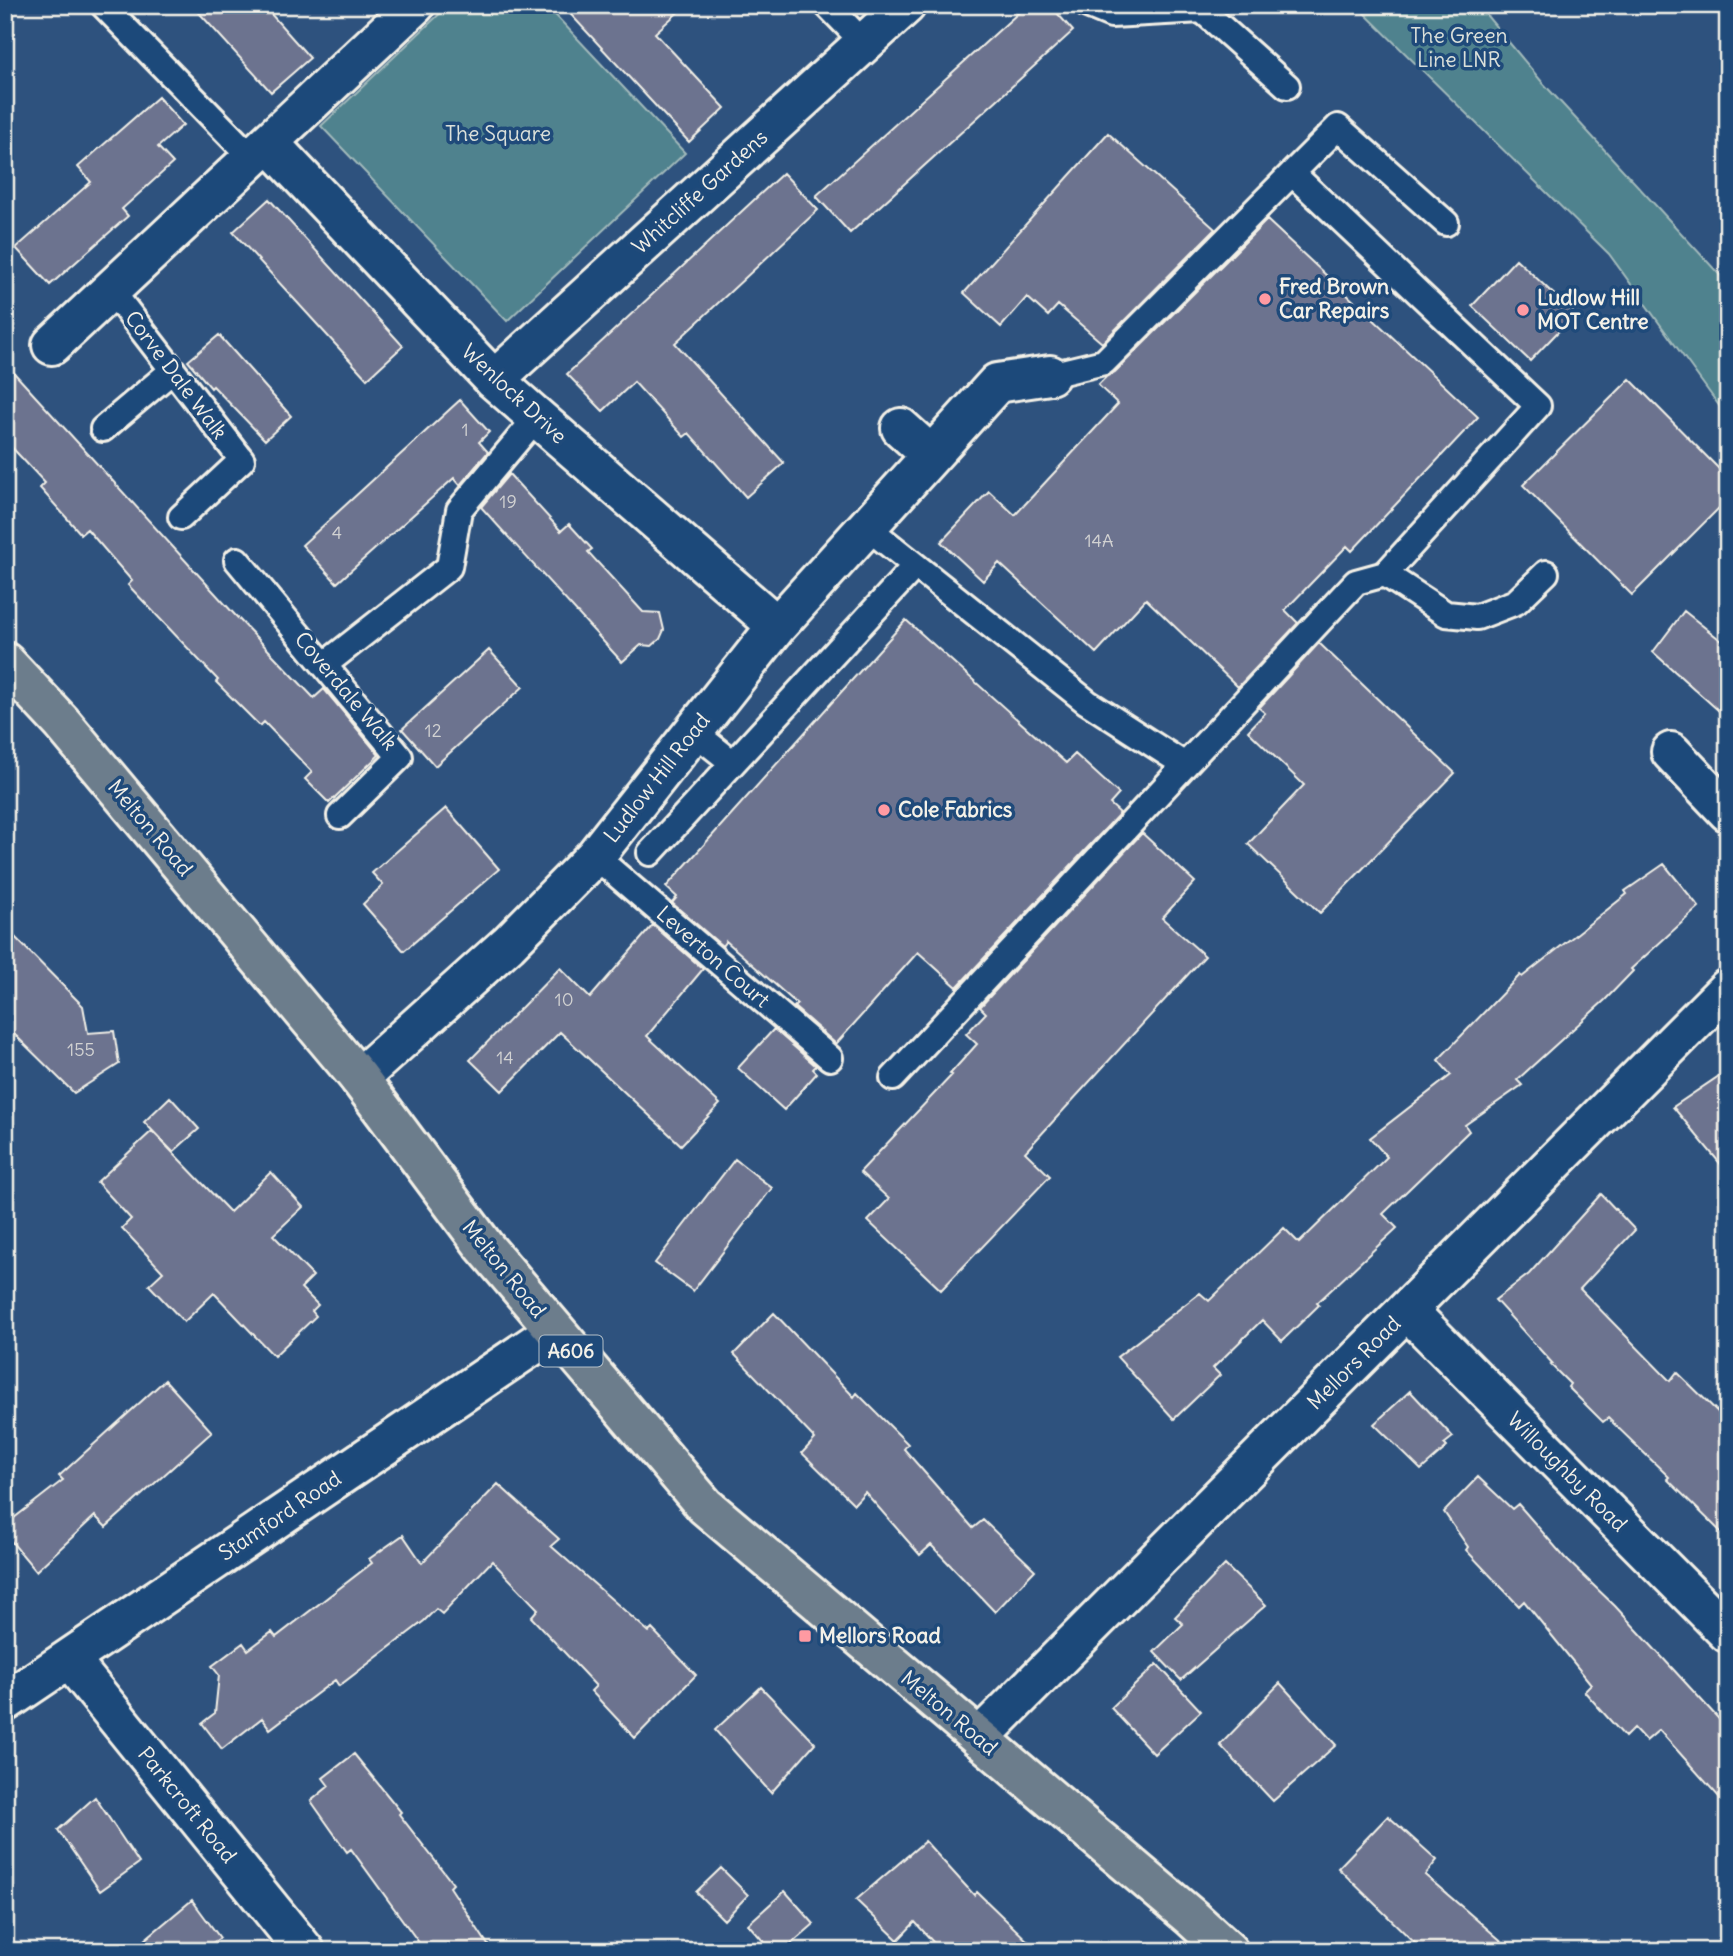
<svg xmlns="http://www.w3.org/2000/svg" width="1733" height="1956" font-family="Delius,sans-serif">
<rect width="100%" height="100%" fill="#2e527e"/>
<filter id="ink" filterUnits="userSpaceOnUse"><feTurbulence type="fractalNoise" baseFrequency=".0143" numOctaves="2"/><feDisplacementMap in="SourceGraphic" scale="14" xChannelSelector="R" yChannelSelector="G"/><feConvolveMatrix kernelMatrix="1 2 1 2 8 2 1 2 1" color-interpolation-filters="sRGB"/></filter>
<g filter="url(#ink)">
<!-- green -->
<path fill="#50828e" stroke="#a2babb" stroke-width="2" d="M 449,5 L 546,5 L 685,153 L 507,321 L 321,126 Z
M 1356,5 L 1478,5 L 1542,82 L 1728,284 L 1728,418 L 1609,254 Z"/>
<!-- building -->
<path fill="#6c738f" stroke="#f4f1e8" stroke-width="2" d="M 192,5 L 263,5 L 310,58 L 271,92 Z
M 562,5 L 686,5 L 655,33 L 725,108 L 689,142 Z
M 1027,5 L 1050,5 L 1073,31 L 850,233 L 816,196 Z
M 158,97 L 183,125 L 158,147 L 173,163 L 122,209 L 128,216 L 50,285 L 16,248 L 91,182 L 78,167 Z
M 1108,133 L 1215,229 L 1102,343 L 1058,305 L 1048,316 L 1027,297 L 1001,327 L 964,293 Z
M 783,173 L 818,210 L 675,343 L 784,463 L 746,497 L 689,433 L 684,437 L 634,382 L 603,411 L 567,374 Z
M 269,199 L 403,346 L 367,379 L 233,232 Z
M 1267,220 L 1478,417 L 1352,551 L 1347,546 L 1285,610 L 1298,623 L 1238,687 L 1146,599 L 1096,653 L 999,563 L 983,581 L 941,542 L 989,491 L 1015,515 L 1118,404 L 1098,385 L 1106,377 L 1115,372 Z
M 1516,259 L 1575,314 L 1530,361 L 1472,306 Z
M 219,335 L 291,416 L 265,440 L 213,386 L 211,388 L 188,361 Z
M 5,363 L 235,615 L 314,698 L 324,689 L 379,755 L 329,803 L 305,779 L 312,772 L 264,722 L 260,726 L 216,682 L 218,680 L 128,585 L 132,581 L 87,529 L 81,534 L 40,488 L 45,483 L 5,440 Z
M 1630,379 L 1728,478 L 1728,499 L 1632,595 L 1523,485 Z
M 460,400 L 489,432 L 479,442 L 488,452 L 460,485 L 454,478 L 337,583 L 302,545 Z
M 509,474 L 561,531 L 569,524 L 592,549 L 588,552 L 643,612 L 660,613 L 664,630 L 660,639 L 652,646 L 641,645 L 622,662 L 481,507 Z
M 1684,611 L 1728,646 L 1728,719 L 1653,652 Z
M 906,620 L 1066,763 L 1075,754 L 1119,794 L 1110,804 L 1120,813 L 957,987 L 918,952 L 836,1044 L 794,1007 L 797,1004 L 726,941 L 722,946 L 672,903 L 677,897 L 666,887 Z
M 1319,643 L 1455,773 L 1320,913 L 1248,844 L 1304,785 L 1248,731 L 1265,713 L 1259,708 Z
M 489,650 L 523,687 L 435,766 L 402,729 Z
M 446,808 L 499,869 L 404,951 L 363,904 L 383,885 L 372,873 Z
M 1142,833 L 1195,882 L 1162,918 L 1205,956 L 1025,1152 L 1050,1176 L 941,1290 L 868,1221 L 889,1199 L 860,1172 L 952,1075 L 950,1074 L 977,1044 L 966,1034 L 986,1013 L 980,1007 Z
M 1664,864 L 1699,907 L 1631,969 L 1633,971 L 1605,1000 L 1517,1080 L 1522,1085 L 1465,1125 L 1469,1131 L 1383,1214 L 1397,1228 L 1317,1303 L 1319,1305 L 1282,1341 L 1262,1320 L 1213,1368 L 1220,1375 L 1174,1419 L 1117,1357 L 1200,1293 L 1209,1301 L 1284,1228 L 1299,1243 L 1387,1157 L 1370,1138 L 1451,1075 L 1438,1060 L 1520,975 L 1522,977 L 1627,894 L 1625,891 Z
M 653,925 L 703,969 L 647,1036 L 720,1104 L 681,1145 L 560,1032 L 502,1091 L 470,1060 L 560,968 L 590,998 Z
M 5,927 L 83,1006 L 88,1033 L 114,1031 L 119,1064 L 74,1093 L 5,1025 Z
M 774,1029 L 816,1066 L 813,1069 L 817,1073 L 784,1110 L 738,1068 Z
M 1728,1070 L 1728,1173 L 1673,1107 Z
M 170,1097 L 199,1129 L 173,1152 L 144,1122 Z
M 152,1131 L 230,1212 L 271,1172 L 303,1207 L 273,1235 L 313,1276 L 301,1288 L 318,1305 L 312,1311 L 316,1316 L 274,1356 L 214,1293 L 184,1322 L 149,1285 L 163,1272 L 122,1228 L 131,1219 L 97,1182 Z
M 735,1159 L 772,1188 L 693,1291 L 655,1263 Z
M 1601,1194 L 1635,1230 L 1580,1289 L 1670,1381 L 1677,1372 L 1728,1422 L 1728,1539 L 1667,1479 L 1669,1477 L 1608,1418 L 1603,1422 L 1568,1387 L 1570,1384 L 1551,1365 L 1553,1364 L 1495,1300 L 1529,1274 Z
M 774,1313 L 854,1397 L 857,1393 L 908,1444 L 904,1449 L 973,1528 L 983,1520 L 1035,1570 L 995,1612 L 931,1545 L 920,1555 L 865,1492 L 854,1504 L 802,1453 L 815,1439 L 734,1354 Z
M 165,1380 L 212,1432 L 106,1527 L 95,1516 L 36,1571 L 5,1534 L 5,1525 L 63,1480 L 59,1476 Z
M 1410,1391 L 1453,1437 L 1444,1444 L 1447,1447 L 1421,1470 L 1374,1424 Z
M 1478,1477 L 1512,1509 L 1518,1504 L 1565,1558 L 1615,1606 L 1728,1729 L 1728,1807 L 1659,1730 L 1646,1741 L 1634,1728 L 1625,1737 L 1584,1691 L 1591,1684 L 1524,1601 L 1519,1606 L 1466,1550 L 1468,1547 L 1444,1512 Z
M 498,1484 L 559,1539 L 551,1546 L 649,1632 L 652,1629 L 696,1675 L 635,1738 L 591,1691 L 596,1686 L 531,1617 L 538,1609 L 492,1561 L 442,1614 L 436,1609 L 424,1621 L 339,1686 L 335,1680 L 270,1729 L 262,1718 L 222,1749 L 202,1723 L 215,1713 L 219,1675 L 212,1666 L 243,1643 L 248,1650 L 272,1632 L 276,1637 L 372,1563 L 369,1559 L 403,1535 L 422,1563 Z
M 1225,1565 L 1266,1605 L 1181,1680 L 1154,1652 L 1183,1624 L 1175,1617 Z
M 1157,1664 L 1201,1711 L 1154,1754 L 1111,1708 Z
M 1280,1683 L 1336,1745 L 1273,1801 L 1220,1745 Z
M 761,1687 L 815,1743 L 771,1793 L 715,1730 Z
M 354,1754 L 401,1812 L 399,1814 L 453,1884 L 450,1887 L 492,1951 L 425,1951 L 351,1849 L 347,1852 L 311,1801 L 329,1786 L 323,1778 Z
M 95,1797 L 139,1863 L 100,1891 L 58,1830 Z
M 1388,1816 L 1437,1860 L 1425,1875 L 1513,1951 L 1423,1951 L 1338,1868 Z
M 925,1841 L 974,1895 L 977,1892 L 1038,1951 L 941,1951 L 915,1922 L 898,1940 L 856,1900 Z
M 721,1868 L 748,1895 L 724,1920 L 696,1892 Z
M 785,1891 L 814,1924 L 783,1951 L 772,1951 L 748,1924 Z
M 192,1900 L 220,1938 L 200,1951 L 131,1951 Z"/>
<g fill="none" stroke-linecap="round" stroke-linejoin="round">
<defs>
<path id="lane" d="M 103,5 L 252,158
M 827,5 L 864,43
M 1087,5 L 1111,15 L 1202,10 L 1287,86
M 1292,173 L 1538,406 L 1385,574
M 111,290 L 242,460 L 181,517
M 1050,375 L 1104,362 L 1338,127 L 1446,223
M 103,429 L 173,370
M 867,527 L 1087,702 L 1185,765
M 237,560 L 400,757 L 340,816
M 324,665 L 449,567 L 459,510 L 537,417
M 694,732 L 733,763
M 650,853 L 915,566
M 595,856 L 830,1058
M 893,1078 L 1356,582 L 1385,574 L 1446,614 L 1477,617 L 1516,602 L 1546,573"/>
<path id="street" d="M 269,143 L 494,380 L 777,626
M 52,345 L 415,5
M 494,380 L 906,5
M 901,428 L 931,455
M 1671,752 L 1728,812
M 359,1078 L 508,944 L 595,856 L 777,626 L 997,383 L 1050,375
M 1407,1310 L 1728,1633
M 69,1659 L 305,1951
M 5,1702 L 554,1331
M 979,1738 L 1728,988"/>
<path id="primary" d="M 5,662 L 62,723 L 359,1078 L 484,1246 L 705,1506 L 1192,1918 L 1228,1951"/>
</defs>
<!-- lane casing -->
<use href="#lane" stroke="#f4f1e8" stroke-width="30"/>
<!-- street casing -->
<use href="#street" stroke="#f4f1e8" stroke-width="44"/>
<!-- primary casing -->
<use href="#primary" stroke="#f4f1e8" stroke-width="44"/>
<!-- lane -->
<use href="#lane" stroke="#1f4a7a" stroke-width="24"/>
<!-- street -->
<use href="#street" stroke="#1f4a7a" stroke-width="38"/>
<!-- primary -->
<use href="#primary" stroke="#6c7d8c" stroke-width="38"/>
</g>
</g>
<!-- markers -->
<g fill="#ff9aa2" stroke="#1f4a7a" stroke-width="2.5">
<circle cx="1265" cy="299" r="7"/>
<circle cx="1523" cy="310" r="7"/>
<circle cx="884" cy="810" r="7"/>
<rect x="798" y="1629" width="14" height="14" rx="3.5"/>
</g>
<g text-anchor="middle" stroke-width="7" stroke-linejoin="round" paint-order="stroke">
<!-- number labels -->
<g font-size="18" fill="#d2d2d2">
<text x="465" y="436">1</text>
<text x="508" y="508">19</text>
<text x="337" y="539">4</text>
<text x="1099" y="547">14A</text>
<text x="433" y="737">12</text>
<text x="564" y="1006">10</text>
<text x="81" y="1056">155</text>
<text x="505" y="1064">14</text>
</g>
<!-- shield labels -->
<rect fill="#1f4a7a" stroke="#b4bfc7" stroke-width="2" x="539.5" y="1335.5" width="63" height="31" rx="5"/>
<g font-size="19" font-weight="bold" fill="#f4f1e8">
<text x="571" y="1358">A606</text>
</g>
<!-- park labels -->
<g font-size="21" fill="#dbe0da" stroke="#1f4a7a">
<text x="1459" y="43">The Green<tspan x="1459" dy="24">Line LNR</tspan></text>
<text x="498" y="141">The Square</text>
</g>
<!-- street labels -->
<g font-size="21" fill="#f4f1e8" stroke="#1f4a7a">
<text transform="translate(700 192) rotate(-42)" y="7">Whitcliffe Gardens</text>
<text transform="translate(176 375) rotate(53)" y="7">Corve Dale Walk</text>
<text transform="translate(514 394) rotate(43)" y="7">Wenlock Drive</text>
<text transform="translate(346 691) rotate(50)" y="7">Coverdale Walk</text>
<text transform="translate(657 778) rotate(-52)" y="7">Ludlow Hill Road</text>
<text transform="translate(150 828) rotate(50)" y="7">Melton Road</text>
<text transform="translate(713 957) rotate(41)" y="7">Leverton Court</text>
<text transform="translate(504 1269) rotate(51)" y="7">Melton Road</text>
<text transform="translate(1354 1363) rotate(-45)" y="7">Mellors Road</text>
<text transform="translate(1567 1472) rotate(45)" y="7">Willoughby Road</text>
<text transform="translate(280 1516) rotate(-34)" y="7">Stamford Road</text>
<text transform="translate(949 1713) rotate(40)" y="7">Melton Road</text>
<text transform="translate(187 1805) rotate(51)" y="7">Parkcroft Road</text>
</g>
<!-- poi labels -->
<g font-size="21" font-weight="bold" fill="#f4f1e8" stroke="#1f4a7a" text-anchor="start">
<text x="1279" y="294">Fred Brown<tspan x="1279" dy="24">Car Repairs</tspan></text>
<text x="1537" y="305">Ludlow Hill<tspan x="1537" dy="24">MOT Centre</tspan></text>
<text x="898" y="817">Cole Fabrics</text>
<text x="819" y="1643">Mellors Road</text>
</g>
</g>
<!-- margin -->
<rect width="1733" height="1956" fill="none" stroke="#1f4a7a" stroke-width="28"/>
<rect x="14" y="14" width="1705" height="1928" fill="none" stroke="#f4f1e8" stroke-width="2.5" filter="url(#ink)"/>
</svg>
